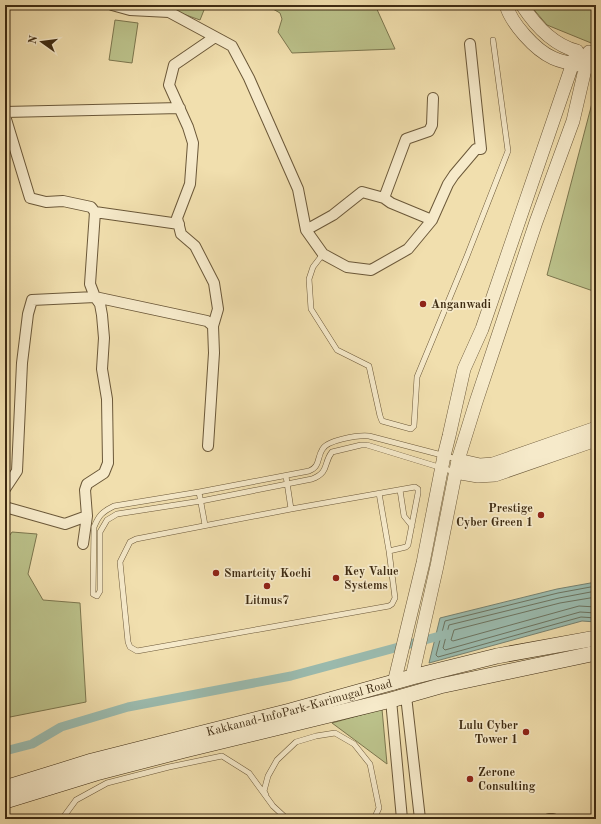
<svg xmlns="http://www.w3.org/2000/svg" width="601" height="824" font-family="'Old Standard TT',serif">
<rect width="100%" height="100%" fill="#f1dfae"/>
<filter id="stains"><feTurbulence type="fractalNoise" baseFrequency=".005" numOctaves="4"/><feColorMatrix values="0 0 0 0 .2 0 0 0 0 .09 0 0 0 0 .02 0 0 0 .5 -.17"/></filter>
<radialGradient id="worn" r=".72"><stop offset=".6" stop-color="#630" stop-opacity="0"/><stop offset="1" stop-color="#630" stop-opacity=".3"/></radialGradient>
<!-- green -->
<path fill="#bbc18a" stroke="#7c764e" d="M 127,5 L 206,5 L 200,20 L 169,9 Z
M 266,5 L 375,5 L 395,49 L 292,53 L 278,32 L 282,19 L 280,13 Z
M 530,5 L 596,5 L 596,45 L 547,25 Z
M 115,20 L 138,23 L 132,63 L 109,60 Z
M 596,88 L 596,292 L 547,275 Z
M 12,532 L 37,534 L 28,574 L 43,600 L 80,603 L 86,702 L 5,718 L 5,542 Z
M 382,709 L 387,764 L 332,723 Z"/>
<!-- water -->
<path fill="#9bbcb0" stroke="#768271" d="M 596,582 L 596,622 L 582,621 L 429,663 L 440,618 L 557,589 Z"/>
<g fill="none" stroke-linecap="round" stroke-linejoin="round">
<!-- shore -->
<path stroke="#6c7461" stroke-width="1" d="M 596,586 L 558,593 L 445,621 L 436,655 L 438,657 L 581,617 L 596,618
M 596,591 L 559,598 L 449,625 L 443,648 L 445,650 L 580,612 L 596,613
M 596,597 L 560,603 L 454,630 L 451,640 L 453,641 L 579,606 L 596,607"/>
<!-- canal -->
<path stroke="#9bbcb0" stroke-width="9" d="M 5,751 L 32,744 L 61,727 L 128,707 L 291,676 L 447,634"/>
<defs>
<path id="service" d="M 323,254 L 313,267 L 309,279 L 311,309 L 337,350 L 369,366 L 380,416 L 382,421 L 411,429 L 414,426 L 417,377 L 467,256 L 508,151 L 493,40
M 455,472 L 367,445 L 361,445 L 332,452 C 323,463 330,472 312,479 L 201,501 L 117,514 L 107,520 L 100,532 L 100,591 L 97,596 L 93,594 L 94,527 C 99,515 102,512 114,506 L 199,492 L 309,471 C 320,467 317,458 322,450 C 326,440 358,435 369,436 L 457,459
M 286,476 L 291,509
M 415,487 L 418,489 L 418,493 L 408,545 L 406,547 L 389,551 L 395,598 L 392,604 L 389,606 L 137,651 L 130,647 L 128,642 L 120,562 L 130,542 L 136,539 L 291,509 Z
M 400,490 L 404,516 L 412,526
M 199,492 L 205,525
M 379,493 L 389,551
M 266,795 L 264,791 L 268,776 L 277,760 L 296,742 L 316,736 L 335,733 L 354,744 L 370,764 L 379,808 L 374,819
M 583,818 L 584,819
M 62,819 L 76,800 L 107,783 L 169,767 L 222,756 L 249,773 L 273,806 L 287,819"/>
<path id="minor" d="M 112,5 L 130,10 L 169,12 L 232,46 L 249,78 L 298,189 L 306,230 L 323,254 L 347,267 L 371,270 L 408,249 L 432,220 L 448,184 L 454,175 L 476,149 L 481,149 L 470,44
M 5,112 L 180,108
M 5,116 L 30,198 L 46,202 L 63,201 L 91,207 L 95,212 L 90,284 L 95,297 L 100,304 L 102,315 L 104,338 L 102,369 L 107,399 L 108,463 L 104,473 L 87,484 L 85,490 L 87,516 L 83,544
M 95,212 L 179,224
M 432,220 L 391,203 L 384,198 L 406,139 L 429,131 L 432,125 L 433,98
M 306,230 L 333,215 L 362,192 L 384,198
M 213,326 L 218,309 L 214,283 L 195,246 L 181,234 L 177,218 L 190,184 L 193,143 L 188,127 L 169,85 L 174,65 L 215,37
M 5,489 L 17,471 L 22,363 L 28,314 L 32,300 L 95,297 L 207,321 L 213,326 L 214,353 L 208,446
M 5,507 L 65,524 L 87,516
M 406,696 L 420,819
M 391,700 L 402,819
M 549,819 L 553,819"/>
<path id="tertiary" d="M 506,5 C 511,23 535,50 553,58 C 566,64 582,65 596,68
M 458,460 L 480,465 L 493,464 L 596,428
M 455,472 L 478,476 L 495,475 L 596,440
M 412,677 L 437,566 L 458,460 L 476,402 L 536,222 L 573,121 L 589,52 L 596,54
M 394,683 L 423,563 L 444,456 L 449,436 L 464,369 L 482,329 L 577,51 C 553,45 535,25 522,5"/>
<g id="secondary">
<path id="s1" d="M 5,788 L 92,761 L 290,711 L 412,677 L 497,656 L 596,638"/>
<path d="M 5,801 L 96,773 L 185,750 L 391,700 L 440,686 L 596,653"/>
</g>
</defs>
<!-- service casing -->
<use href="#service" stroke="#6b5839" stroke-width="6"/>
<!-- minor casing -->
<use href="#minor" stroke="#6b5839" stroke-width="12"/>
<!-- tertiary casing -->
<use href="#tertiary" stroke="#6b5839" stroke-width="14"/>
<!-- secondary casing -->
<use href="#secondary" stroke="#3e2b12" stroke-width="16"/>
<!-- service -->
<use href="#service" stroke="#f6eaca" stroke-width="5"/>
<!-- minor -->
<use href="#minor" stroke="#f6eaca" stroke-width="10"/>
<!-- tertiary -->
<use href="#tertiary" stroke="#f6eaca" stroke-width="13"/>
<!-- secondary -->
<use href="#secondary" stroke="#f6eaca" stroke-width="15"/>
</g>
<!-- markers -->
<g fill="#8f2418" stroke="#f6eaca" stroke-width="1.5">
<circle cx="423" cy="304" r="4"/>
<circle cx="541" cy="515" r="4"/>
<circle cx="216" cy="573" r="4"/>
<circle cx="336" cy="578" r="4"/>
<circle cx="267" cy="586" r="4"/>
<circle cx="526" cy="732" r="4"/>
<circle cx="470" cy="779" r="4"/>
</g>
<g text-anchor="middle" stroke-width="3.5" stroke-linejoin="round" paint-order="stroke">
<!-- poi labels -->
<g font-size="12" font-weight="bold" fill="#3e2b12" stroke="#f6eaca" text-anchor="start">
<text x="431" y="308">Anganwadi</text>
<text x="533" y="512" text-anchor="end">Prestige<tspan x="533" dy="14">Cyber Green 1</tspan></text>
<text x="344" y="575">Key Value<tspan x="344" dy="14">Systems</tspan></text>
<text x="224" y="577">Smartcity Kochi</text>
<text x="267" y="604" text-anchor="middle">Litmus7</text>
<text x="518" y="729" text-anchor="end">Lulu Cyber<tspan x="518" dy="14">Tower 1</tspan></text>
<text x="478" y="776">Zerone<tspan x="478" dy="14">Consulting</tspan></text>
</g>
<!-- street labels -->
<g font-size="12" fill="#3e2b12" stroke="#f6eaca">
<text dy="4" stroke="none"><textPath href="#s1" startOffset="305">Kakkanad-InfoPark-Karimugal Road</textPath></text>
</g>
</g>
<!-- margin -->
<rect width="601" height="824" fill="none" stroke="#f1dfae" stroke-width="20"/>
<rect x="6" y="6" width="589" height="812" fill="none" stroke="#3e2b12" stroke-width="2"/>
<rect x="10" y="10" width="581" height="804" fill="none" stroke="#3e2b12"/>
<!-- north arrow -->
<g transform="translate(42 42) rotate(284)" stroke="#f6eaca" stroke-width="3" paint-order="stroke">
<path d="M0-3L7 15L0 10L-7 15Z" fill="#3e2b12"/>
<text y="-6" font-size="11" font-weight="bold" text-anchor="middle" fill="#3e2b12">N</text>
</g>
<rect width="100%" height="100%" filter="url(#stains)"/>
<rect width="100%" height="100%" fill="url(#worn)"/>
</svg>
